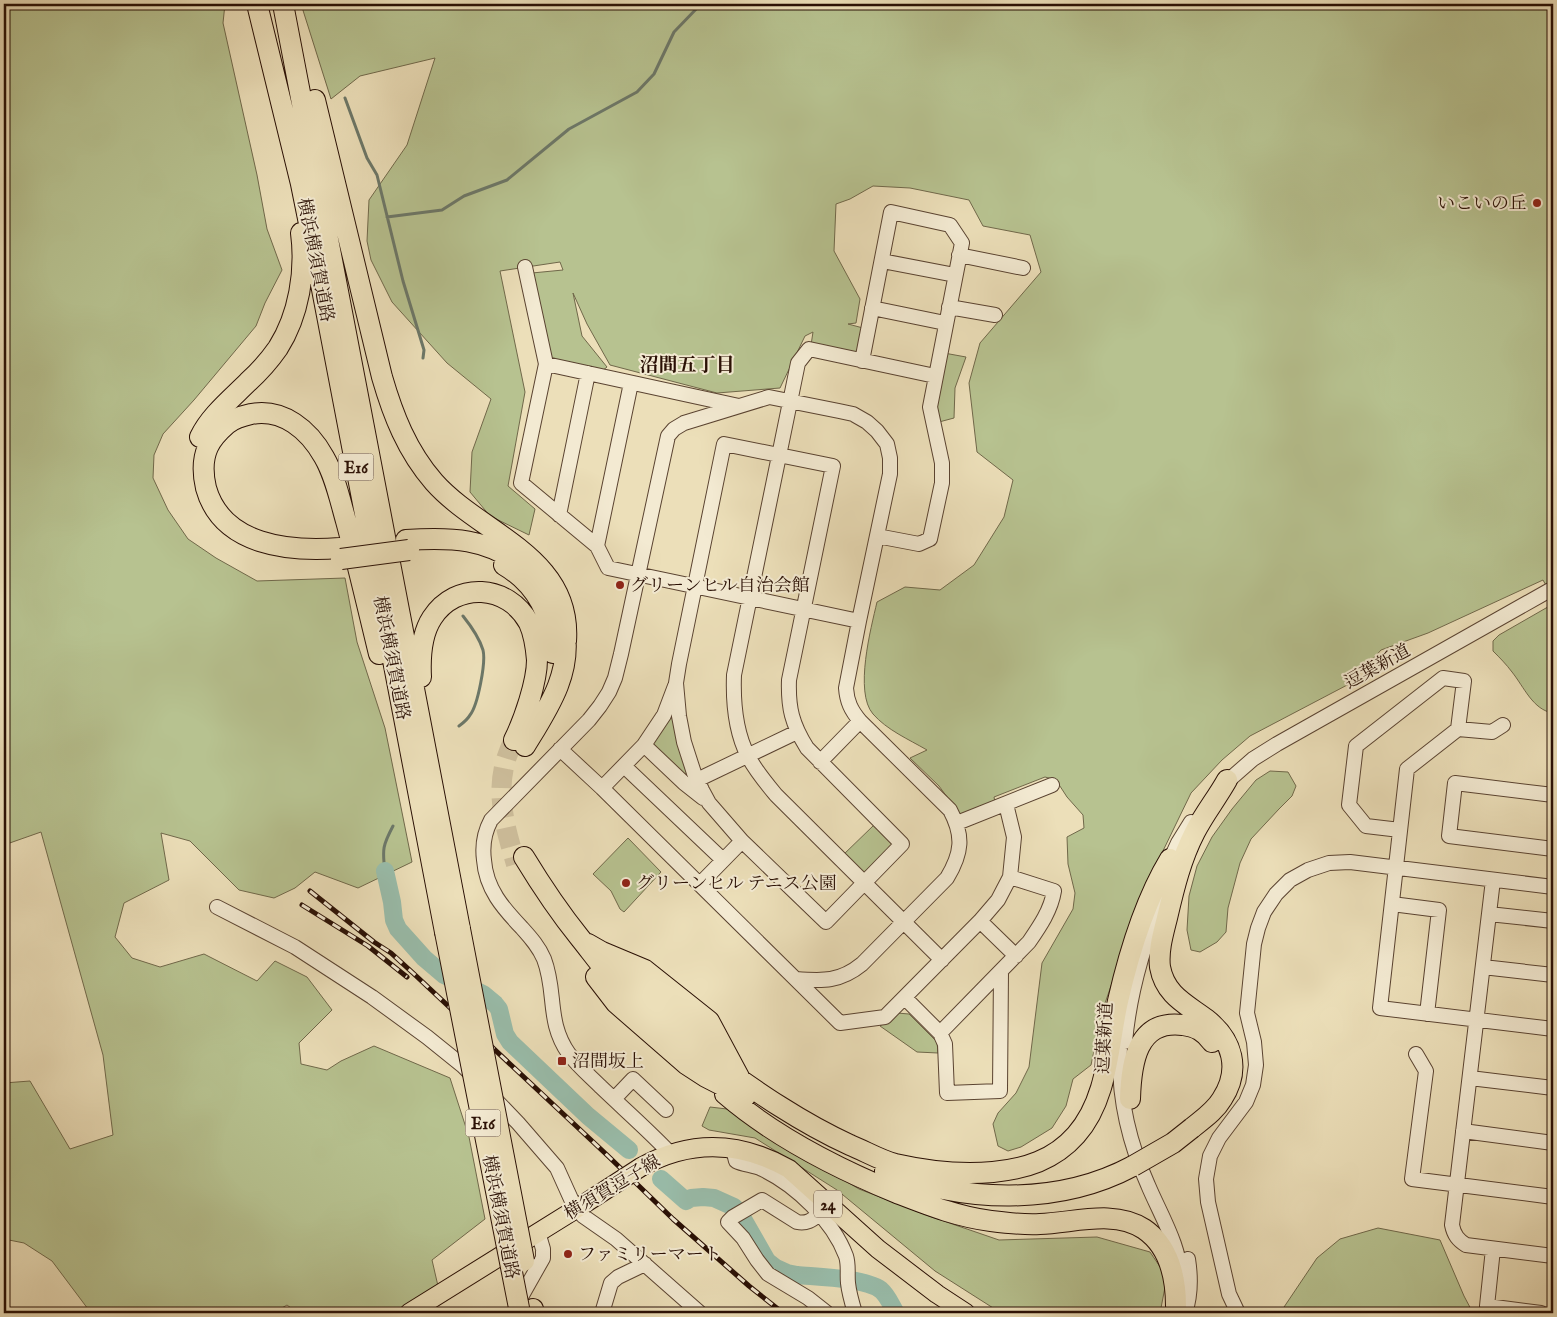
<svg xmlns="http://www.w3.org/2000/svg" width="1557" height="1317" font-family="'IM FELL English','Noto Serif JP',serif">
<rect width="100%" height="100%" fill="#ecdfb9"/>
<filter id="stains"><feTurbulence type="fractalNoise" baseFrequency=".004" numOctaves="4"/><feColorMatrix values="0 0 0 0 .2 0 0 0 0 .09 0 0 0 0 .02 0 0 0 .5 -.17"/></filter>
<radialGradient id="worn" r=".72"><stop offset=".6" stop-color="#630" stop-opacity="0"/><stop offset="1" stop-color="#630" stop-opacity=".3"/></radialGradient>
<!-- green -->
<path fill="#b7c290" stroke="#70684a" d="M 4,4 L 225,4 L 223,23 L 257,175 L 267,229 L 282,270 L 265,303 L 256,326 L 194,400 L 163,434 L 154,455 L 153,478 L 168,510 L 188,539 L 216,558 L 257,581 L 345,578 L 357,642 L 385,728 L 412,862 L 358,888 L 315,872 L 295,888 L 274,898 L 239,890 L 190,841 L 161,833 L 169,880 L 124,903 L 115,937 L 132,958 L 160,967 L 204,954 L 257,981 L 275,961 L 307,977 L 332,1010 L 299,1043 L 301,1064 L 327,1070 L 341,1061 L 374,1046 L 450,1078 L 469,1137 L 485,1219 L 432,1260 L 438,1286 L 396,1313 L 298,1313 L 287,1305 L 273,1313 L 91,1313 L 52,1261 L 24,1243 L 4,1239 L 4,1083 L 30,1081 L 70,1149 L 113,1135 L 103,1055 L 41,832 L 4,845 Z
M 301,4 L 1553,4 L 1553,598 L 1543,580 L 1428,633 L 1381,650 L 1351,683 L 1250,736 L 1222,760 L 1191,793 L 1145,888 L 1103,1009 L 1091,1065 L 1073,1079 L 1066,1106 L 1052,1128 L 1021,1147 L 1008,1151 L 998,1146 L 993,1124 L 998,1113 L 1016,1093 L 1029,1067 L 1042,963 L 1073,909 L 1075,893 L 1068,864 L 1067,837 L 1084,828 L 1083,815 L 1067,797 L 1056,780 L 1045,777 L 994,797 L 995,802 L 961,816 L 939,786 L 910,758 L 927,750 C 908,739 887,730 873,714 C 854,692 871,628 877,602 L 905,587 L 940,590 L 974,565 L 1004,517 L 1013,480 L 977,452 L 969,383 L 980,343 L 1041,272 L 1030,235 L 983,226 L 969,200 L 910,188 L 873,186 L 850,199 L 836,204 L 834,251 L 860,299 L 856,323 L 848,324 L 863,328 L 858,354 L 811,345 L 813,332 L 805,336 L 780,388 L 717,393 L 610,365 L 587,324 L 573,293 L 582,336 L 607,367 L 602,371 L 550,358 L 532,273 L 563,270 L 560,262 L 500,271 L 525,392 L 508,486 L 535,509 L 529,535 L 490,516 L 470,492 L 472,452 L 491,399 L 447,363 L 392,302 L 371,260 L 367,241 L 369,200 L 407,145 L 435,58 L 360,76 L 331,99 Z
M 944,353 L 966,357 L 955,388 L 954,418 L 939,422 L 936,409 Z
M 1553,604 L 1553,713 C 1533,710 1524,687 1512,672 C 1506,664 1500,658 1493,651 L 1493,641 L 1499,635 Z
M 668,714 L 674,715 L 689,774 L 685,777 L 650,745 Z
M 1270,771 L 1288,772 L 1296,786 L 1292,796 L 1279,809 L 1251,839 L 1240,863 L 1228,908 L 1226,932 L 1217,942 L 1200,952 L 1191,950 L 1187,930 L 1189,896 L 1197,866 L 1212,837 L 1232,809 L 1256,780 Z
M 874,825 L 895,846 L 863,877 L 842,856 Z
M 628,838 L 661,872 L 624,912 L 620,909 L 611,891 L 593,874 Z
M 897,1013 L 909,1014 L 937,1042 L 938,1053 L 917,1052 L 880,1026 Z
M 710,1107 L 727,1109 L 783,1144 L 859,1189 L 929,1216 L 999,1240 L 1097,1237 L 1150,1252 L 1167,1277 L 1160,1313 L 1001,1313 L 935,1271 L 837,1190 L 755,1138 L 709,1130 L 702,1126 Z
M 1378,1228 L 1440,1240 L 1464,1296 L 1473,1313 L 1280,1313 L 1317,1258 L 1340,1239 Z"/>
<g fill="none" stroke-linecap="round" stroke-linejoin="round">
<!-- stream -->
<path stroke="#6c7768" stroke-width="3" d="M 345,98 L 367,158 L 377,175 L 403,281 L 424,350 L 423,358
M 387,217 L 442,210 L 464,196 L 507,180 L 569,129 L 637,92 L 654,74 L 674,32 L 701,4
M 459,726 C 463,723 468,719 470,715 C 478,705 486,662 483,650 C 479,637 471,626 463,616
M 385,871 C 382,849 383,845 393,826"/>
<!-- river -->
<path stroke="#99bdab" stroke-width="18" d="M 385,871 L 392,902 L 394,920 L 398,929 L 424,958 L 444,975 L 483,994 L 495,1004 L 499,1009 L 505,1034 L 510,1042 L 588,1116 L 629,1150
M 661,1179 L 686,1201 L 691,1198 L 703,1197 L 714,1198 L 734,1207 L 743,1219 L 767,1261 L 776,1268 L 787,1273 L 797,1275 C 818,1277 865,1278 881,1290 C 888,1296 891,1305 896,1313"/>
<!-- highway-tunnel -->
<path stroke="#cfc09e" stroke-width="20" stroke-dasharray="20 10" stroke-linecap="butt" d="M 514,740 C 492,782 503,821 516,864"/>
<defs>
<path id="minor" d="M 959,255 L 1023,268
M 882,261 L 955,275
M 525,267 L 546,364 L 521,483 L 597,546 L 608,568 L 859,621
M 949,307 L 995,315
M 872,308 L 945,323
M 862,361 L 891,212 L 950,225 L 962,243 L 930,407 L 942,463 L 942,483 L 930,539 L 919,544 L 877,536
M 546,364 L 739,406
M 935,376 L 809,349 L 798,363 L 734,675 C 733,702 735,731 748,756 C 755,770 766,783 776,795 L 942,960
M 724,444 L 833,466 L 789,680 C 788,708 792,724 807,748 L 902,844 L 826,922 L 742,841 L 709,803 L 702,790 L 694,773 L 684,742 L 679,716 L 676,683 L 679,664 Z
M 559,515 L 588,373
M 597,546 L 631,383
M 1458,729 L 1492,732 L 1503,725
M 644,745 L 684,783 L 703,798
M 560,749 L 602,788 L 840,1023 L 885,1017 L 980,921 L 998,900 L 1010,877 L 1014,837 L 1006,804
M 820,762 L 860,721
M 624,766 L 723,860
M 697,780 L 797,732
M 1221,787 L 1253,759 L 1277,744 L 1550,590
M 602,788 L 644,745 L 664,715 L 675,686
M 1553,795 L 1455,783 L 1449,836 L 1553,849
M 957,823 L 1052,785
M 1400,830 L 1366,826 L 1349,805 L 1356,746 L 1443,678 L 1464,681 L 1458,729 L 1407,769 C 1398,849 1389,928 1380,1008 L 1553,1029
M 1167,867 L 1178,843 L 1191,822
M 1493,880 L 1452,1225 C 1454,1235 1458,1240 1466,1245 L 1553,1256
M 700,884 L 742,841
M 1392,904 L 1439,910 L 1427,1014
M 217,907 L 295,947 L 372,997 L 427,1037 L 463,1066 L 474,1077
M 1489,914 L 1553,921
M 980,921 L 1016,956
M 1483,967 L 1553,975
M 905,998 L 940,1033 L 945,1044 L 947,1093 L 1000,1091 L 1001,971
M 1121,1031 C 1116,1085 1126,1136 1148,1185 C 1161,1216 1181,1247 1181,1282
M 940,1033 L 1029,942 C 1040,926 1051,910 1054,891 L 1010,877
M 1125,1042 C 1130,985 1148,934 1167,882
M 1416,1054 L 1426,1071 L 1412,1179 L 1553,1197
M 1470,1078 L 1553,1088
M 492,1096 L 518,1123 L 557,1168 L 571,1199 L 583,1216 L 616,1239 L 700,1313
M 614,1099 L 633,1079 L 666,1110
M 1463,1131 L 1553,1143
M 733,1149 L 736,1161 C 744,1165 754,1165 762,1169 C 796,1185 833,1221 846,1256 C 849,1265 847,1274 848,1283 C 849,1293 852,1303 855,1313
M 670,1153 C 648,1130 624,1109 601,1087 C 590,1076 578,1066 569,1054 C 546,1021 557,993 544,959 C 539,947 531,938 522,928 C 503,908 486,889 484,860 C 482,845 484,833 491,820 L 589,720 L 600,706 L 609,692 L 615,678 L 621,654 L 668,436 L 674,429 L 684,423 L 769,397 L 839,411 L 853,414 L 867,422 L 877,431 L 887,444 L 890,458 L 890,474 L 859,621 L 846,688 C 847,702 851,710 860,721 L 950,810 C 964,836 962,853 947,878 L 862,964 C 840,982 823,981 796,979
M 820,1214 C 812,1220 807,1224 797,1222 L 762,1200 L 733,1217 L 728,1222 L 743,1238 L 757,1260 L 768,1274 L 808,1298 L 827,1313
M 1493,1249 L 1487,1306 L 1541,1313
M 517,1304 L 543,1258 L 543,1249 L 538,1232
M 602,1313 L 611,1283 L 618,1277 L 645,1264
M 1185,1313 C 1191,1295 1191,1278 1188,1259
M 1238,1313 L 1229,1294 L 1208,1202 L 1206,1179 L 1210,1156 L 1219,1138 L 1246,1102 L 1253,1085 L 1256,1065 L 1254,1042 L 1247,1013 L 1254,944 L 1258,928 L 1264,912 L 1276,894 L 1290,880 L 1308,870 L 1329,863 L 1350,862 L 1553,887"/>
<path id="major" d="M 641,1167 C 691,1139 740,1141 789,1169 L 878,1249 L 937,1294 L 966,1313
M 409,1313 L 584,1204"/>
<path id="highway" d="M 257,4 L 301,184 L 316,258 L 445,932
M 283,4 L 460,929
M 315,100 L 382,377 C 393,415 407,451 434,482 C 480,534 572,556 566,641
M 200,437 C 210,416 231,399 248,382 C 259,372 269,361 278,348 C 299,315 306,271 301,233
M 406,540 C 452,537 486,538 525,567
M 340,548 C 290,552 222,546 206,488 C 203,475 202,460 208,447 C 212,438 219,431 227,424 C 233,419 242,416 251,414 C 283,408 309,430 324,457 C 335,476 340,500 346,521 C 358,565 368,609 379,654
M 504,565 C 535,583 554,616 553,653
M 421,677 C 420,657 421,635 432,618 C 456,581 508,584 529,623 C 534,634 536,648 537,660 C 537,682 524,720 514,740
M 525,746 C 547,710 573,673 564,628
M 524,857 C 541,885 559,912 580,938 C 593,954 605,972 621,987 C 640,1005 661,1026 684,1041 C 693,1048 703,1054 712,1060 C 757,1092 800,1122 850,1145 C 865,1151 880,1160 895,1164 C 926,1171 961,1175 993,1172 C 1025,1169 1054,1160 1076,1135 C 1108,1099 1108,1046 1118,1001 C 1129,953 1144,902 1170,859
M 588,944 L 602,952 L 645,970 L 709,1021 L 739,1077
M 615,963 L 708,1043 L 716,1054
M 596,977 L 616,1003 L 686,1064 L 706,1077 L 745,1097
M 725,1094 C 775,1137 836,1168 897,1193 C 928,1205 958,1217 991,1221 C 1007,1223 1024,1225 1040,1224 C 1073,1223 1114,1209 1144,1229 C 1169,1246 1176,1278 1176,1306
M 1130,1099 C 1131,1065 1136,1019 1183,1025 C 1196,1027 1204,1031 1212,1042
M 1192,1128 C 1203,1119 1215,1111 1222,1099 C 1241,1070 1233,1040 1206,1019 C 1186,1004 1165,995 1160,967 C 1158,951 1163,934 1167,918 C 1174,888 1181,859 1195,832 C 1204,814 1217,798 1227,780
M 885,1171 C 962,1203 1058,1206 1133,1166
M 533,1309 L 534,1313"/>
</defs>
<!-- minor casing -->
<use href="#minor" stroke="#5a4331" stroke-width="16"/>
<!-- major casing -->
<use href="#major" stroke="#290f04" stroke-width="20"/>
<!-- highway casing -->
<use href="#highway" stroke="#290f04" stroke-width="22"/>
<!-- minor -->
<use href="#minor" stroke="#f3ead2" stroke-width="14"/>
<!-- major -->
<use href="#major" stroke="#ecdfb9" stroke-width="18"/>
<!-- highway -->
<use href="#highway" stroke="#ecdfb9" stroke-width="20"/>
<defs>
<path id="rail" d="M 310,891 L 374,942 L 391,953 L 413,973 L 607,1155 L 673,1219 L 749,1286 L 783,1313
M 302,905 L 368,946 L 407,977"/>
</defs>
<!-- rail casing -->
<use href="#rail" stroke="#290f04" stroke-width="5"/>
<!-- rail -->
<use href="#rail" stroke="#f3ead2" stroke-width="3" stroke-dasharray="9" stroke-linecap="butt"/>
<defs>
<path id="major-bridge" d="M 584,1204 L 641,1167"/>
<path id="highway-bridge" d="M 341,559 L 409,550
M 460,929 L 524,1261
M 445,932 L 520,1313
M 1133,1166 L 1173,1143 L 1192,1128"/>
</defs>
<!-- major-bridge casing -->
<use href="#major-bridge" stroke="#290f04" stroke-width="20" stroke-linecap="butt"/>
<!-- highway-bridge casing -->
<use href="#highway-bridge" stroke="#290f04" stroke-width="22" stroke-linecap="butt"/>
<!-- major-bridge -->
<use href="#major-bridge" stroke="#ecdfb9" stroke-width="18"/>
<!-- highway-bridge -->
<use href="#highway-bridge" stroke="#ecdfb9" stroke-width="20"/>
</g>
<!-- markers -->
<g fill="#8f2418" stroke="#f3ead2" stroke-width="2">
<circle cx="1537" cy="203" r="5"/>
<circle cx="620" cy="585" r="5"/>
<circle cx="626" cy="883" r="5"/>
<rect x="557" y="1056" width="10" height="10" rx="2.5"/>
<circle cx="568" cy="1254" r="5"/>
</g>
<g text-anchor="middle" stroke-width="4" stroke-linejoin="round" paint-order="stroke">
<!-- shield labels -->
<g fill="#f3ead2" stroke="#665142" stroke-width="1">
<rect x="338.5" y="453.5" width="35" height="27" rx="4"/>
<rect x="465.5" y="1109.5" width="35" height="27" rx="4"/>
<rect x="814" y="1190.5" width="28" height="27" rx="4"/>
</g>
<g font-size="16" font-weight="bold" fill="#290f04">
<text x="356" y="473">E16</text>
<text x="483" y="1129">E16</text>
<text x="828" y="1210">24</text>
</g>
<!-- poi labels -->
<g font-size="18" fill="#290f04" stroke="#f3ead2" text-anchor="start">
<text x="1527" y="209" text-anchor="end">いこいの丘</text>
<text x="630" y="591">グリーンヒル自治会館</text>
<text x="636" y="889">グリーンヒル テニス公園</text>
<text x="572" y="1067">沼間坂上</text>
<text x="578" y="1260">ファミリーマート</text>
</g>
<!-- street labels -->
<g font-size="18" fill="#290f04" stroke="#f3ead2">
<text transform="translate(316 260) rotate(79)" y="6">横浜横須賀道路</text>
<text transform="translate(392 658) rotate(79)" y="6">横浜横須賀道路</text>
<text transform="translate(1377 666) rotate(-29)" y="6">逗葉新道</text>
<text transform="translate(1104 1038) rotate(-87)" y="6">逗葉新道</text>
<text transform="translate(612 1187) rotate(-31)" y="6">横須賀逗子線</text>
<text transform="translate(501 1217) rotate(79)" y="6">横浜横須賀道路</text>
</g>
<!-- neighbourhood labels -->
<g font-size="19" font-weight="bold" fill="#290f04" stroke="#f3ead2">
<text x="687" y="371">沼間五丁目</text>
</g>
</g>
<!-- margin -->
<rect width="1557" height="1317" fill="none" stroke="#ecdfb9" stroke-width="20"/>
<rect x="5" y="5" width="1547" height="1307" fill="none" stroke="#290f04" stroke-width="2.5"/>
<rect x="10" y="10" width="1537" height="1297" fill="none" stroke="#290f04"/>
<rect width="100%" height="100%" filter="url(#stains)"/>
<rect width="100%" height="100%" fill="url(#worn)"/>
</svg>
